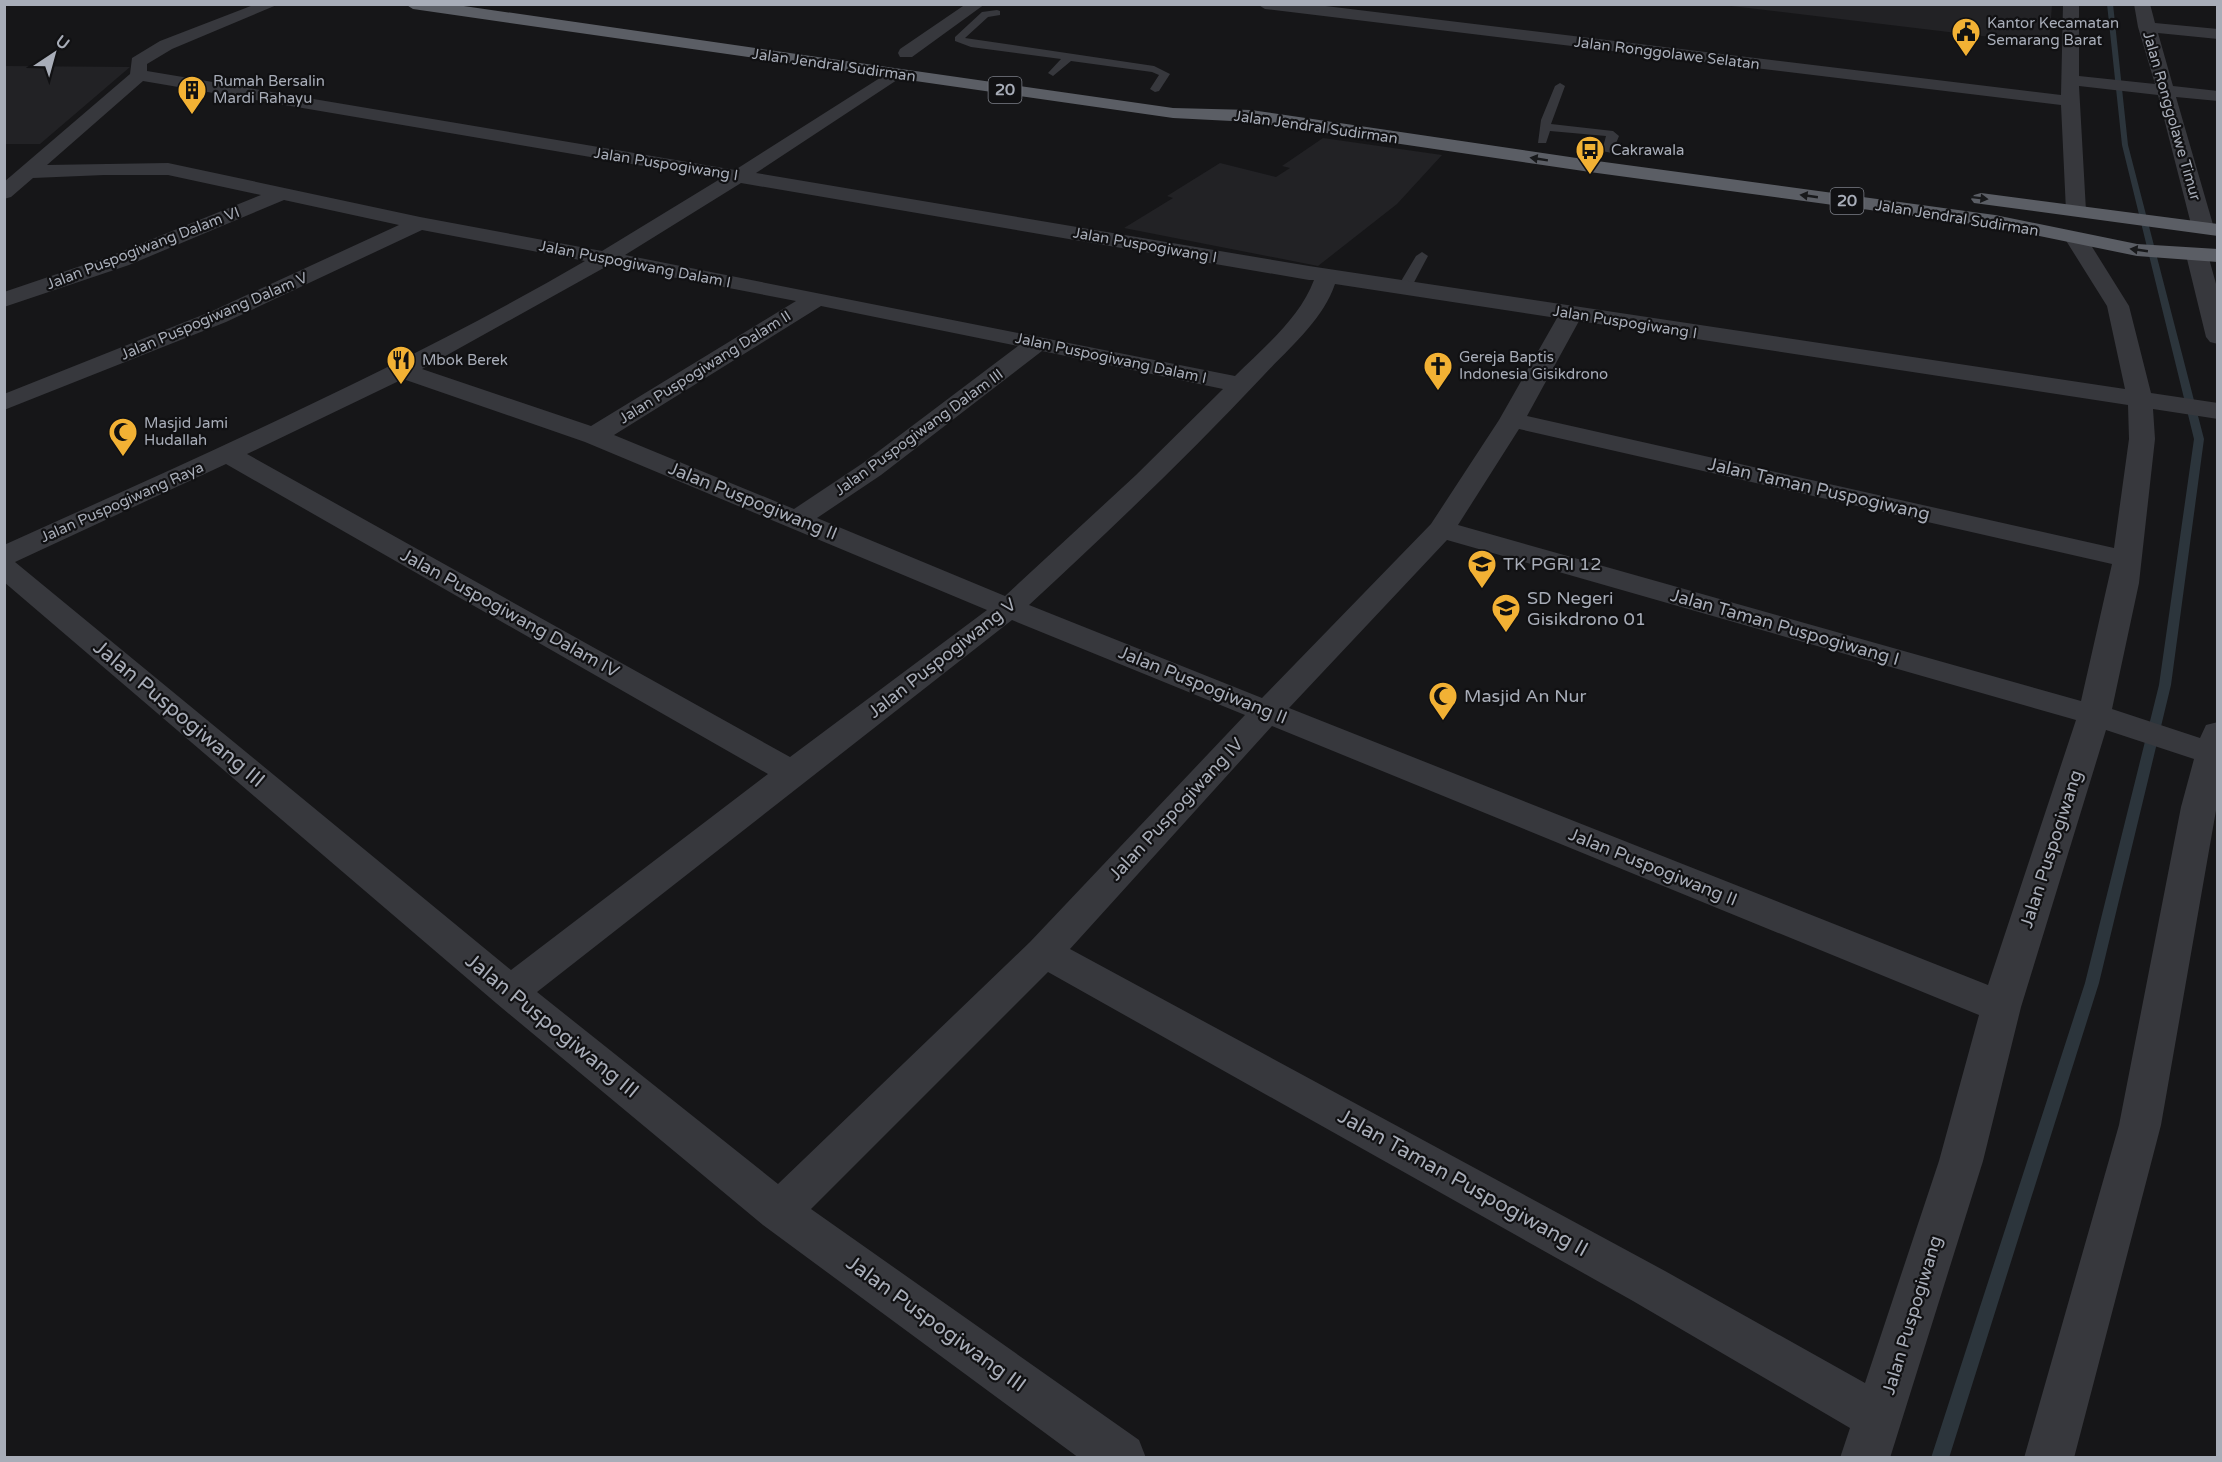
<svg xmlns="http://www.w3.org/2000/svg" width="2222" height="1462" font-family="'Varela Round',sans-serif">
<rect width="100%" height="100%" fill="#161618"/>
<path fill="#222225" d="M1723 5H2052L2049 44Z
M5 66 130 67 40 144H5Z
M1323 138 1442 155 1397 204 1318 266 1124 228 1173 198 1167 196 1220 163 1276 177 1290 168 1282 166Z"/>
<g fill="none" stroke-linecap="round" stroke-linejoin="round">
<path fill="#2c353c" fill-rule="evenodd" d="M2107 4H2113L2128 145 2204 439 2171 685 2099 983 1949 1458H1931L2085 983 2159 685 2194 439 2122 145Z"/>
<path fill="#37383d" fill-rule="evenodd" d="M997 10 1000 11V15L988 17 965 38 1154 66 1170 74 1159 91 1155 92 1150 89 1159 75 1152 72 1071 61 1053 76 1048 73 1061 59 971 47 955 41V37L982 12Z
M1560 83 1565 86 1551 124 1613 131 1619 136 1612 153 1602 151 1606 136 1550 131 1546 143H1538L1541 120 1555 86Z
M1422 252 1428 256 1411 288 1404 292 1399 291 1397 288 1416 256Z"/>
<path fill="#37383d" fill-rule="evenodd" d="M256 4H279L172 49 147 64V71L735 170 894 69 903 74 900 78 756 173 1309 266 2125 389 2107 306 2065 239 2068 234H2084L2129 306 2151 393 2218 403V419L2153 409 2155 439 2139 583 2112 709 2200 738 2206 725 2218 722V799L2161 1125 2074 1458H2024L2119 1125 2181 807 2194 759 2106 730 2021 1007 1983 1161 1890 1458H1840L1850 1428 1633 1301 1048 972 811 1209 1139 1440 1146 1458H1079L763 1225 496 1003 4 582V545C201 456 399 369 585 261L422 230 226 322 4 410V394L210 312 399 225 284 200 129 265 4 307V292L113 255 261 195 168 175H104L33 178 11 197 4 199V182L130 74 132 58 160 41ZM143 81 720 179 602 251 420 217 168 163 47 165ZM741 183 1309 280H1314C1300 318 1263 348 1235 376L625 255ZM609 265 796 301 591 426 422 369ZM1335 284 1557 318 1499 420 1431 524 1262 698 1029 605C1109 531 1188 456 1263 376 1289 348 1323 320 1335 284ZM821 306 1018 346 863 463 794 509 614 435ZM1579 321 2128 405 2129 439 2114 548 1527 416ZM1042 351 1223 389 1136 475 1005 596 817 518 881 475ZM403 379 585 442 987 610 790 757 247 454ZM1519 429 2112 564 2081 701 1458 525ZM226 464 768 774 511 970 15 562ZM1447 540 2076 720 1988 985 1289 708ZM1012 620 1245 715 1030 942 778 1184 537 992ZM1272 726 1979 1015 1939 1161 1865 1383 1665 1271 1070 949Z
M966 4H985L912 57H900L898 53 900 49Z
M1257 4H1309L2061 95 2063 4H2079V76L2155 84 2138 27 2134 4H2150L2155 23 2218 29V39L2158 33 2173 86 2218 91V101L2176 97 2214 228 2210 232H2196L2192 228 2158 95 2079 86 2086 211 2083 215H2069L2066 211 2061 105 1265 9Z
M2197 248 2205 250 2208 255 2218 291V344L2210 342 2206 337 2186 255 2189 250Z"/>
<path fill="#5b5e65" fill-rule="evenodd" d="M405 4H450L1173 108 1251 110 1597 161 1995 215 2137 244 2218 249V262L2137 256 1995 227 1597 173 1251 122 1173 118 413 9Z
M1981 193 2218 224V236L1974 203 1971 199 1974 195Z"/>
</g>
<defs><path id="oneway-solid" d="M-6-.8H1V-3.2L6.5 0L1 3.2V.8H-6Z" transform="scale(1.5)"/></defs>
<g fill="#18191b">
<use href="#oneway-solid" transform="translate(1539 159) rotate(-171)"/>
<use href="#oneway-solid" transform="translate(1809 196) rotate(-172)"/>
<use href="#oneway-solid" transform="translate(1979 198) rotate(7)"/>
<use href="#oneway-solid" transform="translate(2139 250) rotate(-172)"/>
</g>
<defs>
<g id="civic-pin" transform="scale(1.5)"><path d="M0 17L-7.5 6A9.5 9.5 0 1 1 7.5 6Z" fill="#f2b134" stroke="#111113"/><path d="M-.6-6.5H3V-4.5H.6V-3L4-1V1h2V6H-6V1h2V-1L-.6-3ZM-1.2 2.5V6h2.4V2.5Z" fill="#111"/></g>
<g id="building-pin" transform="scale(1.5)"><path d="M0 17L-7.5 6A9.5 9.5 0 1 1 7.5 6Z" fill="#f2b134" stroke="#111113"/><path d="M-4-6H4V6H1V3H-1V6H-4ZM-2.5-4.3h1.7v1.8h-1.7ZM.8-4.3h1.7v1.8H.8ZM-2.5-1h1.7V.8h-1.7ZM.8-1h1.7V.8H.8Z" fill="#111"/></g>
<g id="bus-pin" transform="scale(1.5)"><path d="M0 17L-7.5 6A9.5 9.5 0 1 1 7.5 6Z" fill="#f2b134" stroke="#111113"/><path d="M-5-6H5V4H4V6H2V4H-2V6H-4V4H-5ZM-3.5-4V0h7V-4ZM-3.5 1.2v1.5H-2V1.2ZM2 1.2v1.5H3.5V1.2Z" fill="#111"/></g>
<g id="restaurant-pin" transform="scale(1.5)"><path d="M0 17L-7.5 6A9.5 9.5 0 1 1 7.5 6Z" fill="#f2b134" stroke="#111113"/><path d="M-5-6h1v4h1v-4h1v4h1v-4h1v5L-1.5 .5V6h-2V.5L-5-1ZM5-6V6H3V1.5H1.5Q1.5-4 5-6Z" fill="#111"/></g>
<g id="church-pin" transform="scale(1.5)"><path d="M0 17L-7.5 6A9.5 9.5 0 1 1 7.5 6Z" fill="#f2b134" stroke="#111113"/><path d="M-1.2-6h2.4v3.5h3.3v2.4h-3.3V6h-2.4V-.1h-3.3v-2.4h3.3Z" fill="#111"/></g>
<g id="mosque-pin" transform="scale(1.5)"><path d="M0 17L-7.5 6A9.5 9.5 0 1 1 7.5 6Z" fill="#f2b134" stroke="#111113"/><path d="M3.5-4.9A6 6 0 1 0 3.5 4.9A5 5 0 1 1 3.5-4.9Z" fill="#111"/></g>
<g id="school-pin" transform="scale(1.5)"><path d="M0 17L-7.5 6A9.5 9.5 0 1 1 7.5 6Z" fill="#f2b134" stroke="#111113"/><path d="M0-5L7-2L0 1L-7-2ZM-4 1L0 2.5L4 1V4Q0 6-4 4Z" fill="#111"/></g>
</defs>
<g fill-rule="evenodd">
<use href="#civic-pin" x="1966" y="32"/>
<use href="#building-pin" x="192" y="90"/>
<use href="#bus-pin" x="1590" y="150"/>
<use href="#restaurant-pin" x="401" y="360"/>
<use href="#church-pin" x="1438" y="366"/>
<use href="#mosque-pin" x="123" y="432"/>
<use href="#school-pin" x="1482" y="564"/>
<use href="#school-pin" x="1506" y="608"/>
<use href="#mosque-pin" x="1443" y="696"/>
</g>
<g text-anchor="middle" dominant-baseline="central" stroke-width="4.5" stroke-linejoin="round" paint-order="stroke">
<g font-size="15" fill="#a8adb8" stroke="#111113" text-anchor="start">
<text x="1987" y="23">Kantor Kecamatan<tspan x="1987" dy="17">Semarang Barat</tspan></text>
<text x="213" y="81">Rumah Bersalin<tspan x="213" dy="17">Mardi Rahayu</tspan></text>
<text x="1611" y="150">Cakrawala</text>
<text x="1459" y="357">Gereja Baptis<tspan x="1459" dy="17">Indonesia Gisikdrono</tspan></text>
<text x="422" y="360">Mbok Berek</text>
<text x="144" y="423">Masjid Jami<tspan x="144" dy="17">Hudallah</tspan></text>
</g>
<g font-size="15" fill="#a8adb8" stroke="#111113">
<text transform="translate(1667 53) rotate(7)">Jalan Ronggolawe Selatan</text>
<text transform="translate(834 65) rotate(8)">Jalan Jendral Sudirman</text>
<text transform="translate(2172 116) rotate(74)">Jalan Ronggolawe Timur</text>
<text transform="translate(1316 127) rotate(8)">Jalan Jendral Sudirman</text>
<text transform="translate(666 164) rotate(9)">Jalan Puspogiwang I</text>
<text transform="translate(1957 218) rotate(9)">Jalan Jendral Sudirman</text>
<text transform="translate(1145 245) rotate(10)">Jalan Puspogiwang I</text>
<text transform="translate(143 248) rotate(-21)">Jalan Puspogiwang Dalam VI</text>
<text transform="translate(635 264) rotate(11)">Jalan Puspogiwang Dalam I</text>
<text transform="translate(214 316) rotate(-23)">Jalan Puspogiwang Dalam V</text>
<text transform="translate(1625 322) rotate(9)">Jalan Puspogiwang I</text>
<text transform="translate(1111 358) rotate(12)">Jalan Puspogiwang Dalam I</text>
<text transform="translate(705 367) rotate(-32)">Jalan Puspogiwang Dalam II</text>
<text transform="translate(919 432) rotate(-36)">Jalan Puspogiwang Dalam III</text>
<text transform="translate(122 502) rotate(-24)">Jalan Puspogiwang Raya</text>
</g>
<g fill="#111113" stroke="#7b7e86" stroke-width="1.5">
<rect x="988.5" y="77" width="33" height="26" rx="4.5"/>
<rect x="1830.5" y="188" width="33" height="26" rx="4.5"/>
</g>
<g font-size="16" font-weight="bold" fill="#a8adb8">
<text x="1005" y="90">20</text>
<text x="1847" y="201">20</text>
</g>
<g font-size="18" fill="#a8adb8" stroke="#111113">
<text transform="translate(1819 489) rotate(13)">Jalan Taman Puspogiwang</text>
<text transform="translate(753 501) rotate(22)">Jalan Puspogiwang II</text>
<text transform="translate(510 613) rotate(29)">Jalan Puspogiwang Dalam IV</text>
<text transform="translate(1785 627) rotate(16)">Jalan Taman Puspogiwang I</text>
<text transform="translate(942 658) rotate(-38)">Jalan Puspogiwang V</text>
<text transform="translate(1203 685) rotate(22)">Jalan Puspogiwang II</text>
<text transform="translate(1176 809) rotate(-47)">Jalan Puspogiwang IV</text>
<text transform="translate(2051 849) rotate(-72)">Jalan Puspogiwang</text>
<text transform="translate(1653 867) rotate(22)">Jalan Puspogiwang II</text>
<text transform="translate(1912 1315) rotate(-73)">Jalan Puspogiwang</text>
</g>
<g font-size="18" fill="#a8adb8" stroke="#111113" text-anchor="start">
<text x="1503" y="564">TK PGRI 12</text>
<text x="1527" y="598">SD Negeri<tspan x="1527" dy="21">Gisikdrono 01</tspan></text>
<text x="1464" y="696">Masjid An Nur</text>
</g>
<g font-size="21" fill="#a8adb8" stroke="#111113">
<text transform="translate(179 714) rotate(40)">Jalan Puspogiwang III</text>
<text transform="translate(552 1026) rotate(39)">Jalan Puspogiwang III</text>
<text transform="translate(1463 1183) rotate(29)">Jalan Taman Puspogiwang II</text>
<text transform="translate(936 1324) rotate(36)">Jalan Puspogiwang III</text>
</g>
</g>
<rect width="2222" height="1462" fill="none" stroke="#a8adb8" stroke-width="12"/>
<g transform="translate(54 54) rotate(36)" stroke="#111113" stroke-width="4.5" paint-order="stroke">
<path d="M0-4.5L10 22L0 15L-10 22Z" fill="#a8adb8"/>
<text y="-9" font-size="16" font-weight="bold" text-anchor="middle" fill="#a8adb8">U</text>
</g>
</svg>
